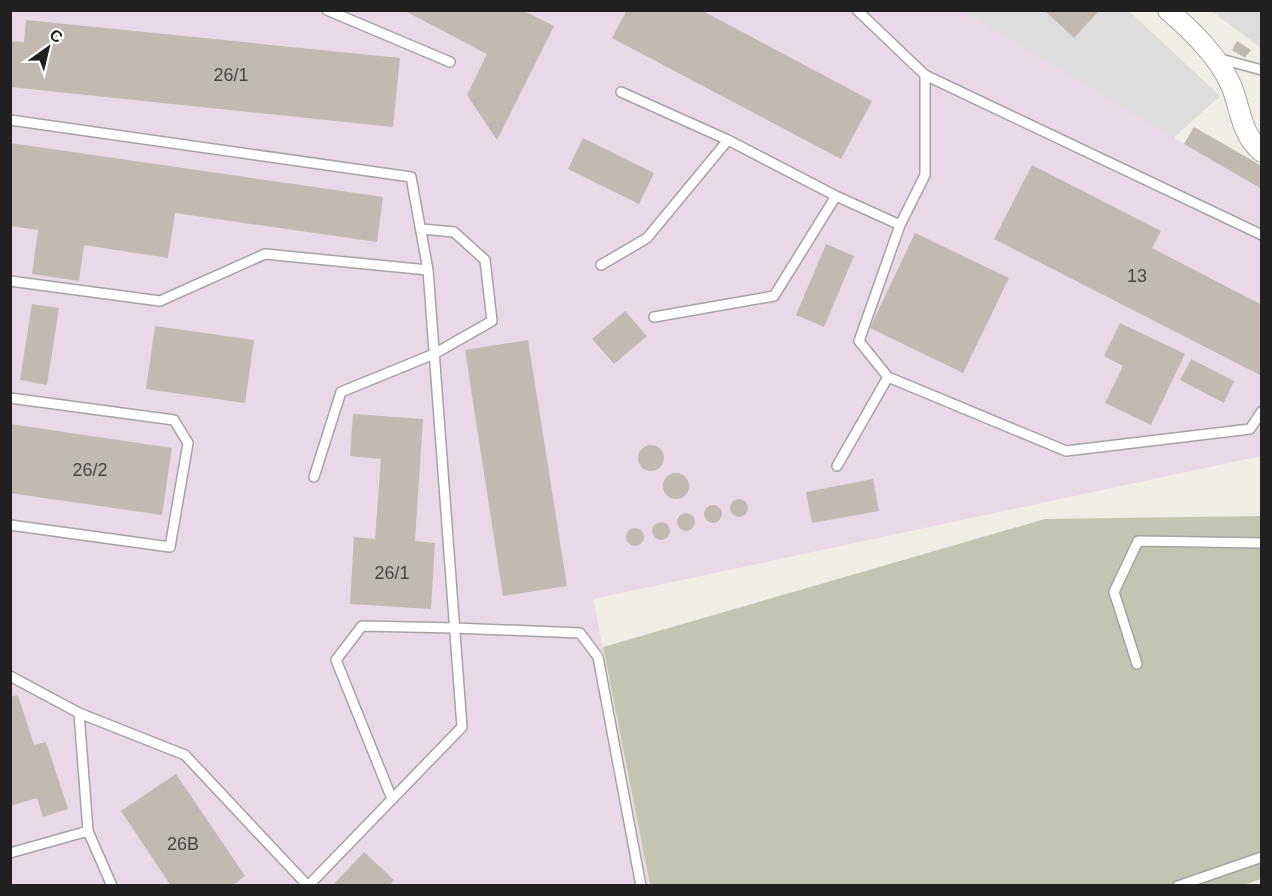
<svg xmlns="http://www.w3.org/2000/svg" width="1272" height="896" font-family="Arial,sans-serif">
<rect width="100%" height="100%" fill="#f0ede6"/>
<path fill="#dedddd" d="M962 11H1129L1220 96 1169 142Z
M1211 11H1261V48Z"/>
<path fill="#e9d8e5" d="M10 11H962L1184 144 1261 166V456L593 599 650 885H11Z"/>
<path fill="#c3c4b2" d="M1261 516V879L1240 886 650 885 603 647 1045 519Z"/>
<path fill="#c1bab3" d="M403 10H522L554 26 497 140 467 95 487 54Z
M627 10H701L872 101 841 159 612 38Z
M1044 10H1100L1074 38Z
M26 20 400 58 393 127 10 87V41L24 42Z
M1237 41 1251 50 1245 58 1232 50Z
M1194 127 1262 166V189L1184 144Z
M583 138 654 173 639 204 568 169Z
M10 143 383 197 377 242 175 213 168 258 84 245 79 281 32 274 38 230 10 226Z
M1032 165 1161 231 1152 248 1262 305V376L994 239Z
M915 233 1009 278 963 373 870 328Z
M826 244 854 256 824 327 796 315Z
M32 304 59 308 47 385 20 380Z
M625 311 647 336 614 364 592 339Z
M1120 323 1185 354 1151 425 1105 403 1123 366 1104 356Z
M155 326 254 340 245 403 146 389Z
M528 340 567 586 503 596 465 350Z
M1191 359 1234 381 1224 403 1180 380Z
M353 414 423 419 415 541 435 543 431 609 350 604 354 537 375 539 381 459 350 456Z
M10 424 172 448 162 515 10 493Z
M638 458a13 13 0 1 1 26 0a13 13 0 1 1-26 0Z
M663 486a13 13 0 1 1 26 0a13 13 0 1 1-26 0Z
M873 479 879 511 812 523 806 492Z
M730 508a9 9 0 1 1 18 0a9 9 0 1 1-18 0Z
M704 514a9 9 0 1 1 18 0a9 9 0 1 1-18 0Z
M677 522a9 9 0 1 1 18 0a9 9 0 1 1-18 0Z
M652 531a9 9 0 1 1 18 0a9 9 0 1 1-18 0Z
M626 537a9 9 0 1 1 18 0a9 9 0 1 1-18 0Z
M18 695 34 745 46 742 68 809 43 817 37 798 10 806V697Z
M176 774 245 876 232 886H171L121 811Z
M364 852 394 880 389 886H332Z"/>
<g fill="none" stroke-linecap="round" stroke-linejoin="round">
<g stroke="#a4a4a4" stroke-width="12">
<path id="lane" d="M327 10 450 62
M857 10 925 75 1262 235
M1217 58 1262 70
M925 75V175L900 225 859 341 888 377 1066 451 1250 429 1262 411
M621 92 728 140 836 196 900 225
M10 120 411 177 428 270
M601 265 647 238 728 140
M10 281 160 301 265 254 428 270 462 727 308 886 185 755 79 713
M654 317 774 296 836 196
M10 398 174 420 188 443 170 547 10 525
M837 466 888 377
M314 477 341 392 434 354 492 321 485 260 454 232 421 229
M1137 664 1114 592 1138 541 1262 543
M10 676 79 713 88 831 112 886
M392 799 336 660 362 626 455 628 580 633 598 657 641 886
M10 853 88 831
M1178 886 1262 857"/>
</g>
<g stroke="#a4a4a4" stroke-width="22">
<path id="street" d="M1168 10C1192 31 1218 56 1231 85 1241 109 1240 133 1262 152"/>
</g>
<use href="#lane" stroke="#fff" stroke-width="9"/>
<use href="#street" stroke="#fff" stroke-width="20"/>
</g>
<g text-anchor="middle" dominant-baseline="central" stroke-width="4.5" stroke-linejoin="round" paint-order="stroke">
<g font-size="18" fill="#484645">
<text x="231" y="75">26/1</text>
<text x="1137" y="276">13</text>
<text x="90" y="470">26/2</text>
<text x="392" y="573">26/1</text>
<text x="183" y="844">26В</text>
</g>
</g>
<rect width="1272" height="896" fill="none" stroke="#202020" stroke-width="24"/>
<g transform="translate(48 48) rotate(34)" stroke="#ffffff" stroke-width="4.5" paint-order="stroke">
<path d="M0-4.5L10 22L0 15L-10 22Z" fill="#202020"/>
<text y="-9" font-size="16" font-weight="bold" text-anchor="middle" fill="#202020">С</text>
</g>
</svg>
